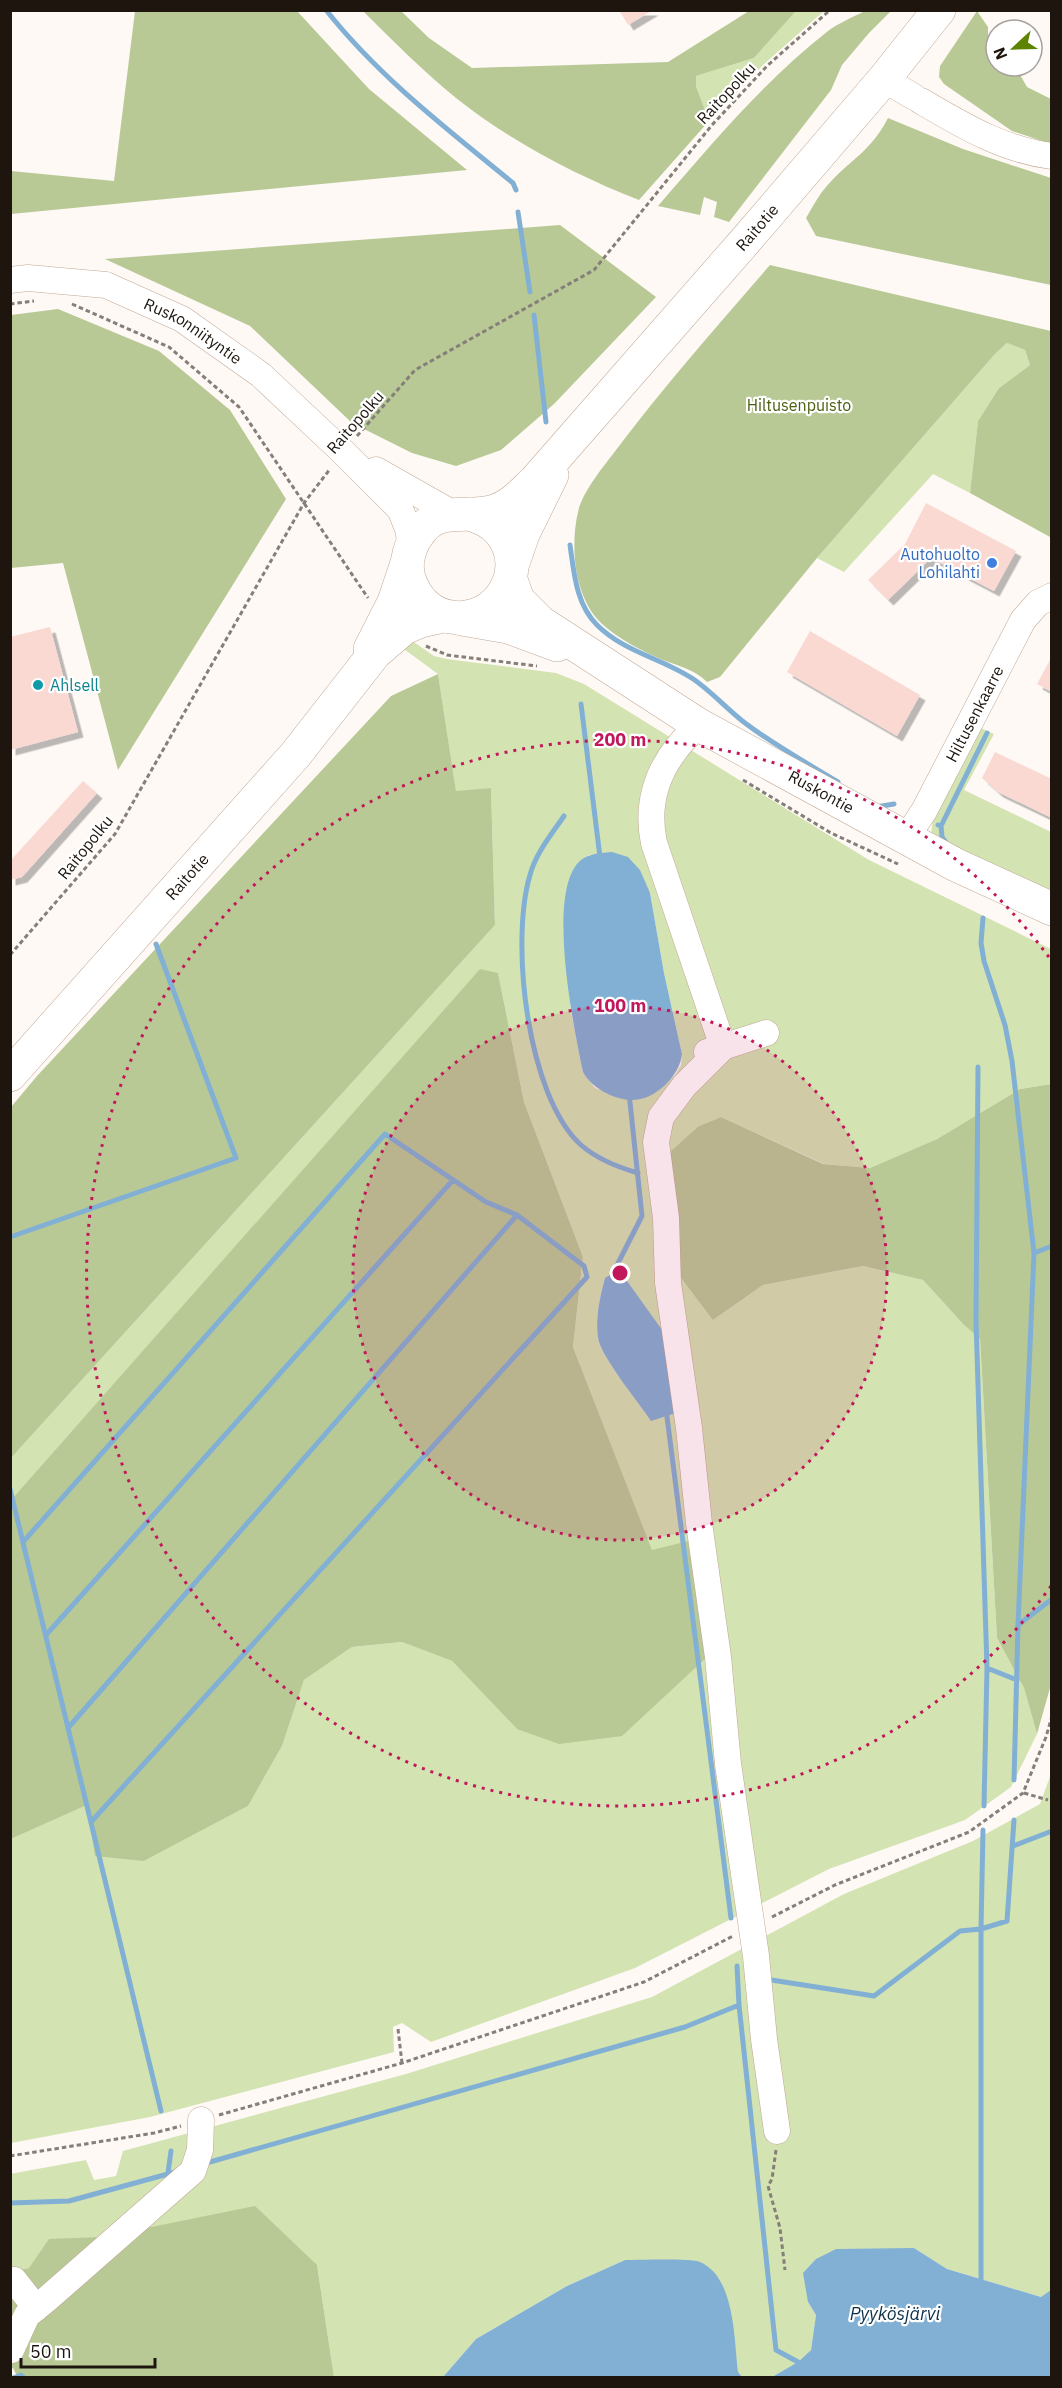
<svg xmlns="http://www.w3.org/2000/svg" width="1062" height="2388" font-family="'IBM Plex Sans',sans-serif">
<defs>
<filter id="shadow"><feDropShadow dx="5.5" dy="5.5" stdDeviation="0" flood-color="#0004"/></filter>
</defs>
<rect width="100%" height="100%" fill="#fef9f5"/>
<path fill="#d3e3b2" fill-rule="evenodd" d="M796 11H824L764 64 709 121 696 86V76L754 58Z
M1007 343 1025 350 1030 365 999 388 978 421 970 493 933 474 844 572 817 558 995 354Z
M405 636 434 656 447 659 556 673 584 684 869 860 1051 949V1084L1020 1089 937 1139 870 1168 824 1164 721 1117 699 1126 713 1320 763 1285 863 1266 923 1280 963 1324 980 1339 997 1638 1024 1688 1037 1734 1011 1787 965 1820 829 1869 635 1968 431 2042 402 2023 393 2027 394 2052 150 2117 11 2143V1839L87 1805 144 1861 248 1806 282 1746 304 1680 352 1647 402 1642 452 1661 517 1729 695 1539 652 1551 573 1347 583 1257 524 1102 498 973 480 970 11 1500V1458L495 925 491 788 456 792 438 674 397 644ZM612 852 650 893 664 973 682 1054 681 1065 675 1075 660 1089 645 1097 630 1100 595 1088 583 1072 571 1012 566 953 575 867 589 855ZM605 1278 682 1411 651 1420C639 1403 601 1357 598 1338 595 1319 600 1296 605 1278Z
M981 728 994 734 964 790 1051 832V899L931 834 933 817Z
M1051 1774 1052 2290 1041 2297 947 2269 914 2248 808 2302 816 2315 811 2350 798 2362 772 2377H742L625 2260 567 2286 476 2339 443 2377H334L317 2265 29 2268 11 2272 10 2174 86 2160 94 2180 116 2176 123 2151 406 2074 652 1997 844 1894 973 1841 1040 1804Z"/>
<path fill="#b8c996" d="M135 11H297L369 89 467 170 11 214V171L114 181Z
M363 11H401L429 38 472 68 668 62 749 11H796L754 58 696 76V86L709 121 639 200C575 175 510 141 456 98 423 71 393 41 363 11Z
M865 11H891L869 33 842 65 831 90 729 222 714 217 717 202 704 197 700 215 658 206C711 145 764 81 828 31 839 23 853 17 865 11Z
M977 11 988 27V50L996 57V66H1015L1027 87 1051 99V144L1012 131 944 84 939 77 940 66Z
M888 118 963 149 1051 178V285L816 236 806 218C812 208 818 196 826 187 849 160 870 153 888 118Z
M560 225 656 297 554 404 501 450 456 466 412 453 352 423 250 326 105 259Z
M770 265 1051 331V542L1050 537 970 493 978 421 999 388 1030 365 1025 350 1007 343 995 354 817 558 720 677 707 682C695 670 679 666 663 660 642 651 618 639 601 623 574 597 570 546 578 512 582 492 604 466 616 450 664 386 717 326 770 265Z
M58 309 159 351 230 410 286 499 118 770 63 563 11 568V315Z
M438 674 456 791 491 788 495 925 11 1458V1107L37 1076 391 696Z
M480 969 498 973 524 1102 583 1257 573 1347 652 1550 696 1539 707 1657 622 1736 559 1744 517 1729 452 1661 402 1642 352 1647 304 1680 282 1746 248 1806 144 1861 95 1856 87 1805 11 1839V1500Z
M1051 1084 1052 1681 1037 1734 1024 1688 997 1638 980 1339 963 1324 923 1280 863 1266 763 1285 713 1320 663 1254 670 1152 699 1126 721 1117 823 1164 870 1168 937 1139 1020 1089Z
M255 2206 317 2265 334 2377 18 2378 13 2368 11 2369V2272L29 2268 49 2239 102 2237Z"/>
<path fill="#82b0d4" d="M612 852 628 857 640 870 650 893 664 973 682 1054C680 1076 654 1102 629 1100 611 1098 591 1087 583 1072 574 1030 545 889 581 860 590 853 601 853 612 852Z
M613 1273 627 1281 670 1341 682 1411 651 1421C639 1403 601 1357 598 1338 595 1319 600 1296 605 1278Z
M914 2248 947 2269 1041 2297 1051 2290V2377H772L798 2362 811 2350 816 2315 808 2302 803 2273 816 2259 836 2249Z
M625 2260C637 2260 692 2258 700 2262 735 2277 734 2339 738 2372L742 2377H443L476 2339 567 2286Z"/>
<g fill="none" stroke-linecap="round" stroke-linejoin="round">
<path stroke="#82b0d4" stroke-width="5" d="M326 10C379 77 447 129 513 183L516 190
M518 212 530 292
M534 315 546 422
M570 545C574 573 576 604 597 625 625 653 665 659 696 681 714 694 728 710 745 723 774 745 807 763 838 782
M581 704 600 857
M876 807 894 804
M564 816C551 835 536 853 530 875 510 942 527 1096 581 1145 597 1159 617 1167 638 1173
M938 825 941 826 942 837 947 844
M941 826 987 733
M983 918 981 943 984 961 1005 1025 1012 1061 1034 1253 1018 1625 1014 1780
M978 1067 976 1321 987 1668 984 1806
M10 1237 236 1158 156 944
M1034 1253 1052 1246
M612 1280 613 1273 642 1216 629 1093
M666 1409 731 1918
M10 1489 161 2111
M23 1542 385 1134 486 1202 517 1215 584 1266 587 1277 91 1822
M1018 1625 1052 1599
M46 1635 453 1180
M987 1668 1017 1680
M68 1728 517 1215
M1013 1846 1052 1831
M737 1966 739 2005 776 2350 798 2362
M765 1979 874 1996 960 1931 981 1929 1007 1921 1014 1820
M203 2164 685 2027 739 2005
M168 2173 171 2151
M10 2203 69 2201 179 2171
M981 2279V1929L983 1830
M13 2378 21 2375 24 2378"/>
</g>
<path fill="#fbd9d3" filter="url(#shadow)" d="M619 10H653L628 25Z
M926 503 1016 551 994 591 931 558 888 600 868 580 905 544Z
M50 627 78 732 10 750V637Z
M810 631 920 695 897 736 787 672Z
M1052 656V692L1037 684Z
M995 752 1052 779V818L998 792 982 778Z
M83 781 97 793 22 877 10 880V861Z"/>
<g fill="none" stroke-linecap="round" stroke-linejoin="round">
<g stroke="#c1a895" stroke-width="27">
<g id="minor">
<path d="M884 79 914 97"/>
<path d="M921 101C962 125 1003 150 1052 156"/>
<path id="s1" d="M10 280 28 278 106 285 182 319 261 375 343 452 400 509 408 529 411 545"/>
<path d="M376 470 452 513"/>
<path d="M699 725C663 756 644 796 654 843L723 1047 684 1086 661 1117 656 1142 666 1218 668 1283 689 1428 699 1523 718 1657 728 1764 756 1956 764 2039 777 2131"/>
<path id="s2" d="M906 838 924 811 1023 620 1038 603 1052 596"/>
<path d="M707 1052 766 1033"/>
<path d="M14 2280 36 2308 47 2299 193 2171 200 2150 201 2120"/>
<path d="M11 2350 27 2315 36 2308"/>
</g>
</g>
<g stroke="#c1a895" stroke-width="34">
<g id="major">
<path id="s3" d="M470 514C481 518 492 522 500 532 531 570 497 624 451 617 434 615 420 603 413 588 403 570 407 549 419 533 439 504 468 520 495 511 511 506 522 493 534 482L746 240 884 79 939 10"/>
<path d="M513 563 523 534 552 475"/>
<path id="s4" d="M511 580 518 600 540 622 699 725 956 865 1052 909"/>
<path d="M462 619 508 627 557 645"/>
<path d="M370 649 394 602 407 563"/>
<path id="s5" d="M10 1075 296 754 375 653 404 628 421 621 444 616"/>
</g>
</g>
<path stroke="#857e79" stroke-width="3" stroke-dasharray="4.5 3" stroke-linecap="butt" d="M10 304 34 301
M72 304 169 347 239 407 368 598
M357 436 415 370 594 270 712 125 767 66 830 10
M426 646 447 655 537 666
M743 780 831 833 898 864
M10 955 115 834 304 503 330 469
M1024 1793 1048 1800
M772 1917 835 1885 969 1832 1023 1793 1046 1737 1052 1716
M398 2029 402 2063
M219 2115 402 2063 644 1982 733 1936
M776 2150 772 2179 768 2186 780 2228 785 2270
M10 2156 154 2133 181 2126"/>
<use href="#minor" stroke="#fff" stroke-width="26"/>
<use href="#major" stroke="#fff" stroke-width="33"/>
</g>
<circle cx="620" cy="1273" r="267" fill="#c2185b" fill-opacity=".12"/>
<g fill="none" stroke="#c2185b" stroke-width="3" stroke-dasharray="3 6">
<circle cx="620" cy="1273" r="267"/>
<path d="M1051 1586A533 533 0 1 1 1051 960"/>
</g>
<circle fill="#3f7fe0" stroke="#fff" stroke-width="2" cx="992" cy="563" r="6"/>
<circle fill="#0f9aa8" stroke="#fff" stroke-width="2" cx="38" cy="685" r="6"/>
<g text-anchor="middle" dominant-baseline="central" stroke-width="4.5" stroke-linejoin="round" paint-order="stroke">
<g font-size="16" fill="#1d150e" stroke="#fff">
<text transform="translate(726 93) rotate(-47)">Raitopolku</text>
<text stroke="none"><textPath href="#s3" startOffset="740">Raitotie</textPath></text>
<text stroke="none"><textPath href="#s1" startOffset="195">Ruskonniityntie</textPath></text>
<text transform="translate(355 422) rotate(-49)">Raitopolku</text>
<text stroke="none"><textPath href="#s2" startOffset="142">Hiltusenkaarre</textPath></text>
<text stroke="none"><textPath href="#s4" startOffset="381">Ruskontie</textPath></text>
<text transform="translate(85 847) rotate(-51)">Raitopolku</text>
<text stroke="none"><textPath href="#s5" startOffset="266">Raitotie</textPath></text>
</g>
<g font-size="16" fill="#4c5f11" stroke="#fff">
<text x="799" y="405">Hiltusenpuisto</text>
</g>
<g font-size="16" fill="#366cbe" stroke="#fff" text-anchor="end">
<text x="980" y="554">Autohuolto<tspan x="980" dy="18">Lohilahti</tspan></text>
</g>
<g font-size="16" fill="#0d838f" stroke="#fff" text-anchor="start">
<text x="50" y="685">Ahlsell</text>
</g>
<g font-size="18" font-style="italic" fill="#0b3049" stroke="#fff">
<text x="895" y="2313">Pyykösjärvi</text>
</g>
</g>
<circle cx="620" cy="1273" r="9" fill="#c2185b" stroke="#fff" stroke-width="3"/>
<g font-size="18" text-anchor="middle" font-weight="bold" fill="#c2185b" stroke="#fff" stroke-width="4.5" stroke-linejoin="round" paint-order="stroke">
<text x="620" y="746">200 m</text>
<text x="620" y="1012">100 m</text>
</g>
<rect width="1062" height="2388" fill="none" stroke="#1d150e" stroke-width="24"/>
<g transform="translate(1014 48) rotate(248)"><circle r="28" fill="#ffffff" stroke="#a5a19f" stroke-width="1.5"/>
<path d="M0-4.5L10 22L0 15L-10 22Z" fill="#5d8302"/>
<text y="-9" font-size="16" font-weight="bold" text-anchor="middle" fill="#1d150e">N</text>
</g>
<path d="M21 2358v9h134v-9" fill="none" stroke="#1d150e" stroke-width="3"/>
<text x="30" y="2358" font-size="18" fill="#1d150e" stroke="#ffffff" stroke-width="4.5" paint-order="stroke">50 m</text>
</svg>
